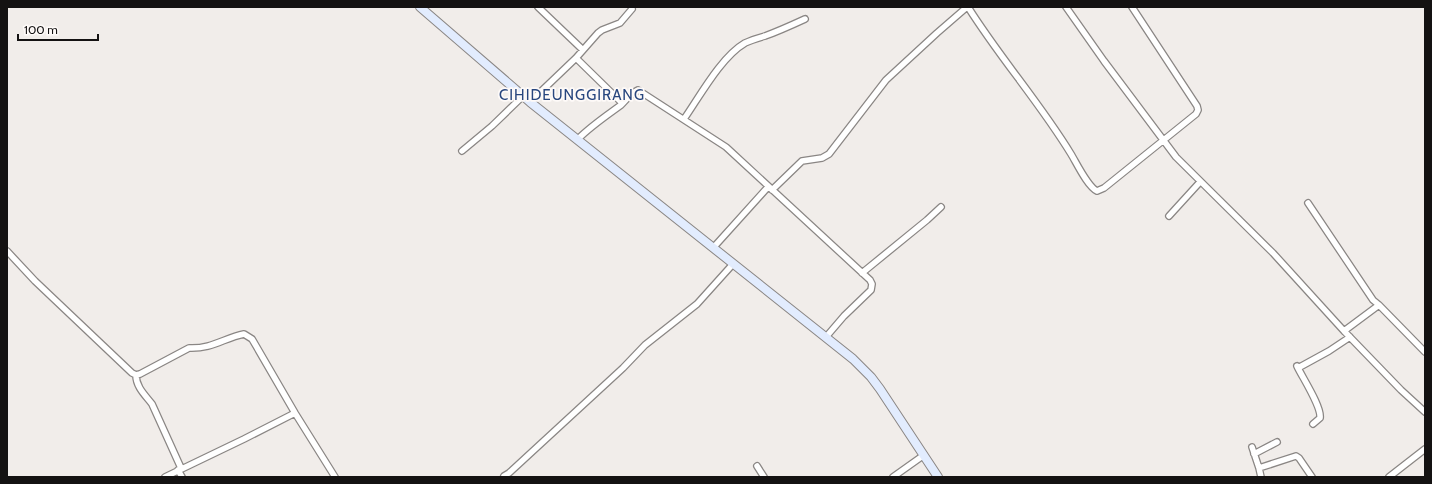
<svg xmlns="http://www.w3.org/2000/svg" width="1432" height="484" font-family="Cabin,sans-serif">
<rect width="100%" height="100%" fill="#f1edea"/>
<g fill="none" stroke-linecap="round" stroke-linejoin="round">
<g stroke="#8a8684" stroke-width="8">
<path id="minor" d="M538 7 583 50
M968 7C1000 58 1040 103 1071 154 1077 164 1088 187 1097 191L1104 188 1196 114 1198 110 1197 106 1132 7
M1066 7 1104 61 1176 157 1273 253 1344 331 1401 390 1425 412
M576 58 622 103
M530 102 576 58 598 33 602 30 620 23 632 9
M684 119C700 96 721 57 745 43 751 40 758 38 765 36 779 31 792 25 805 19
M578 139C591 126 606 116 621 105 626 100 631 93 638 90L726 147 870 280 872 284 871 290 844 316 826 337
M462 151 492 126 523 96
M772 190 802 161 822 158 829 154 886 80 937 33 967 7
M1308 203 1373 300 1379 305 1344 331
M1169 216 1200 182
M713 248 768 187
M7 251 35 281 132 373 136 375 140 374 189 348C212 349 224 338 244 334L252 339 295 413 335 477
M862 273 927 220 941 207
M1379 305 1425 352
M1297 366C1302 377 1322 407 1320 418L1313 424
M1298 368 1329 351 1350 337
M136 375C136 387 145 395 152 404L181 468
M1252 447 1259 468 1296 456 1299 458 1312 477
M1254 454 1277 442
M757 466 764 477
M1259 468 1261 477
M178 470 182 477
M165 477 244 439 295 413
M505 477 504 476 509 473 623 368 645 345 697 304 733 264
M893 477 924 455
M1389 477 1425 449"/>
</g>
<g stroke="#8a8684" stroke-width="10">
<path id="secondary" d="M420 7 530 102 853 359 871 377 880 389 938 477"/>
</g>
<use href="#minor" stroke="#fff" stroke-width="5.5"/>
<use href="#secondary" stroke="#e2ecfe" stroke-width="8"/>
</g>
<g text-anchor="middle" dominant-baseline="central" stroke-width="3.5" stroke-linejoin="round" paint-order="stroke">
<g font-size="15" letter-spacing="1" fill="#28467e" stroke="#fefaf8">
<text x="572" y="95">CIHIDEUNGGIRANG</text>
</g>
</g>
<rect width="1432" height="484" fill="none" stroke="#141212" stroke-width="16"/>
<path d="M18 34v6h80v-6" fill="none" stroke="#141212" stroke-width="2"/>
<text x="24" y="34" font-size="12" fill="#141212" stroke="#fefaf8" stroke-width="3" paint-order="stroke">100 m</text>
</svg>
